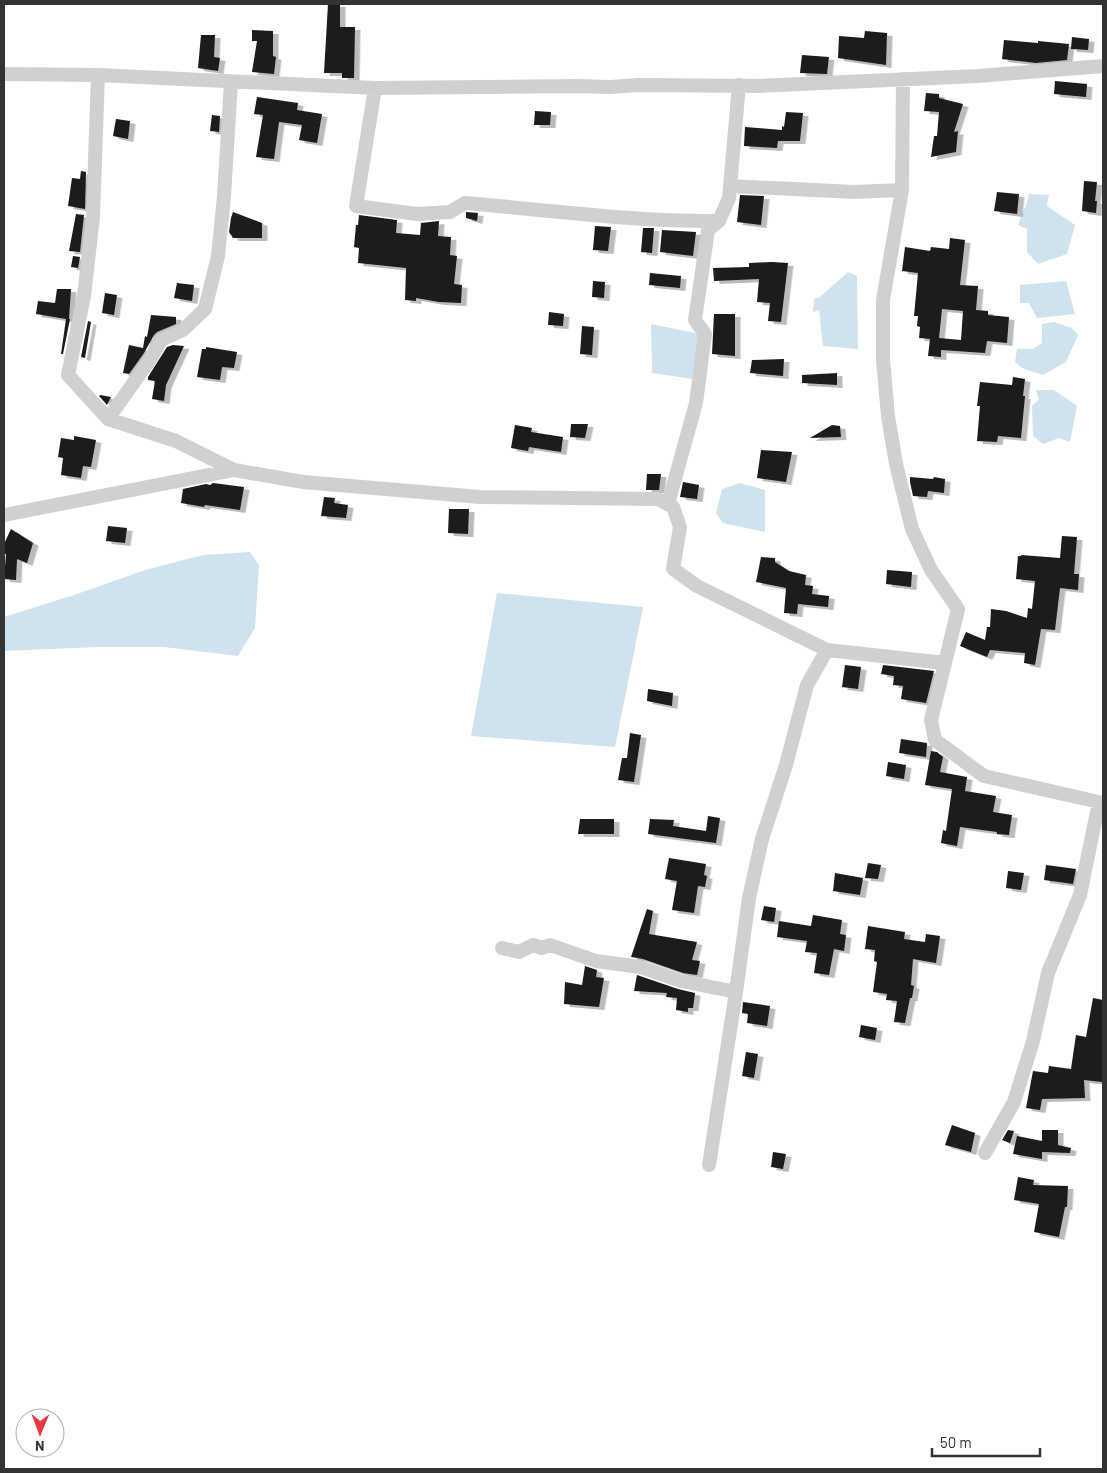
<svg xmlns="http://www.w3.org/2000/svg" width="1107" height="1473" font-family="Barlow,sans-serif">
<defs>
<filter id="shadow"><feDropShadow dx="5.5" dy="3" stdDeviation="0" flood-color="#0004"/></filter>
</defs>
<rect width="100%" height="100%" fill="#fff"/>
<path fill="#cfe2ee" d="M1029 194 1049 195 1047 206 1075 225 1067 254 1038 264 1027 252V229L1018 225 1026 205Z
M848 272 857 276 858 349 823 346 819 310 813 312 814 299 820 297Z
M1066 281 1075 314 1037 318 1029 303H1020V285Z
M1054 322 1072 328 1078 335 1066 362 1043 375 1022 368 1015 362 1017 349H1033L1042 343V324Z
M651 324 700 334 693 379 652 373Z
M1036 390H1054L1077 406 1070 442 1059 438 1043 444 1033 436 1032 406 1039 399Z
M740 483 765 490V532L723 523 716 513 722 489Z
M250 552 259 565 255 628 238 656 164 647H97L4 651V617L74 595 145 570 203 555Z
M497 593 643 607 615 747 471 736Z"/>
<path fill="#1a1a1a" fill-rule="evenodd" filter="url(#shadow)" d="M328 4H340V27H355L354 78H342V73H324Z
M252 30 273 31V56L276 57 274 74 252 72 257 41H252Z
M865 31 887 33 886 65 838 58 839 36 864 38Z
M201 35H215L214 57 220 58 218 71 198 68Z
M1072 37 1089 39 1088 50 1071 49Z
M1004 40 1038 43V41L1069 44 1067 60 1036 63 1002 59Z
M802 55 829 57 827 74 800 73Z
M1055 81 1087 84 1086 97 1054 94Z
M926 93 939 94V98L963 104 954 132 958 131 956 152 931 157 934 136H937L939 112 924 111Z
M257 97 298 103 297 110 322 114 317 143 299 140 302 125 279 122 274 159 256 157 263 115 254 114Z
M535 111 551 112 550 125H534Z
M786 112 803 113 800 141H778L777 148 744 146 745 127 782 130V126L784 127Z
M212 115 220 116 219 132 210 131Z
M116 119 130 121 128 139 113 136Z
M81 171 86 172 85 209 68 206 72 178 80 179Z
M1084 181 1097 182 1095 201H1097L1096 213 1082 211Z
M997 192 1019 194 1017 214 994 211Z
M740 195 764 196 761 225 737 222Z
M233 212 262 223V238H233L229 232 231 218Z
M466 212 478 213 477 221 466 218Z
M76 214 84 215 80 252 69 251Z
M359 215 397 220 396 233 420 235 421 223 439 221 438 236 451 237 450 255 457 256 454 284 462 285 461 303 439 302 416 298V301L405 300 406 268 358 263 359 248 354 247 356 225H358Z
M595 226 611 227 608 251 593 250Z
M643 228H654L652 253 641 252Z
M662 230 696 232 693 256 660 252Z
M950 238 965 240 960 285 978 286 976 310 988 311V315L1009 317 1007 343 987 341 985 353 941 350V357L928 356 930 339 919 338 920 327 917 326 918 316H914L918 273 902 271 905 247 930 251 931 247 949 249ZM942 309 963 311 961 340 939 338Z
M73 256 80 257 78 268 71 267Z
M772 262 788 263 781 322 768 321 770 303 757 302 759 279 714 281 713 268 749 267V263Z
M650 273 681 276 680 288 649 285Z
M593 281 605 282 604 298 592 297Z
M177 283 194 285 192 301 174 298Z
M57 289H71L69 319H70L63 354H61L66 319 36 314 38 301 55 303Z
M105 293 117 295 114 315 102 313Z
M549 312 564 314 563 326 548 325Z
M714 314H735V356L712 354Z
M151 315 176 317V324L157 332 154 335 144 353 129 374 123 373 129 345 143 348 145 336 147 337Z
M88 321 91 322 85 358 81 357Z
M582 326 594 327 592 355 580 354Z
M173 345 184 346 166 385 164 401 152 399 155 381 148 380V377L167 347Z
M206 347 237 352 234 368 222 367 220 380 197 377 202 349H206Z
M784 359 783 376 750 373 752 360Z
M837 373V385L802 383V375Z
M1013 377 1025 379 1023 396H1025L1021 438 998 436 997 442 977 441 980 406H977L980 382 1012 385Z
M100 395 111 397 107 405 99 396Z
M571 424H588L585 438 570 437Z
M515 425 532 428 531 432 563 437 561 452 529 447 528 451 511 448Z
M832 425 840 426 841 437 810 438Z
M74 436 96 440 91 467 83 466 81 478 61 475 63 458 58 457 61 438 74 440Z
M761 450 792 452 786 482 757 478Z
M647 474H661L659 490H646Z
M910 477 933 479 934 477 945 479 944 493 928 491 927 497 913 496 910 482Z
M683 482 699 485 697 499 680 497Z
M213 483 244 487 240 510 205 505 204 507 181 503 183 489 206 484 210 485Z
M324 497 335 498 334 503 348 505 346 518 321 516Z
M449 509H469L468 534 448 533Z
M108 526 127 528 125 543 106 541Z
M11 529 33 543 27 563 17 559 16 580 4 579 6 554H4V544Z
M1062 536 1077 537 1074 574H1079L1078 590 1060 588 1055 630 1041 629 1035 665 1024 663 1025 653 990 650 987 657 960 646 966 632 985 640 987 627H990L991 609 1006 611 1027 618 1028 608 1032 609 1035 581 1016 579 1018 556H1021V555L1060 558Z
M761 557 775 558V562L789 571 806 575 805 585 813 586 812 594 829 596 828 607 798 604 797 614 784 613 786 588 756 582Z
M887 570 912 572 911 587 886 584Z
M845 665 861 667 858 689 842 687Z
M883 665 934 671 926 703 901 699 903 686 893 685 894 676 881 674Z
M648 689 673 693 672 706 647 701Z
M630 733 641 735 634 782 618 780 622 758H627Z
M901 739 927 743 926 757 899 753Z
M931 751 937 752 943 757 940 772 967 777 965 791 996 796 993 812 1012 815 1009 835 997 834V832L960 827 957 846 941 843 943 830 946 831 952 789 925 785Z
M888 762 906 765 904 779 886 776Z
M708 816 720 818 716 843 648 834 650 819 674 820 673 826 706 831Z
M580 819H614V834H578Z
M669 858 706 864 704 875 707 876 705 887 698 886 694 913 672 910 677 881 665 879Z
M868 863 881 865 878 879 865 878Z
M1046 865 1076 869 1073 884 1044 880Z
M1008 871 1024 873 1021 890 1006 888Z
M835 873 863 878 860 895 833 891Z
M764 906 776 908 774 922 761 920Z
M647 909 653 911 649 934 697 942 692 960 700 961 697 975 683 973 643 959 631 957Z
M813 915 842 920 840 934 846 935 844 951 834 949 829 975 814 973 817 953 805 952 807 941 777 937 779 921 811 926Z
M868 926 905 932 904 939 925 942 926 934 940 936 936 963 913 959 911 985 914 986 912 998H910L905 1023 894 1022 897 1001 886 1000 887 994 873 992 877 962 874 961 875 950 865 949Z
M585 966 597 970 596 977 604 978 599 1007 564 1004 565 982 582 985Z
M637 975 678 989 695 993 693 1008H688V1012L676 1010 677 998 666 997 667 993 634 991Z
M1093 998 1103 1000V1071L1102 1082 1084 1080 1085 1098 1042 1099 1040 1110 1026 1108 1033 1071 1048 1073 1049 1066 1071 1069 1076 1035 1086 1037Z
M743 1002 770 1006 767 1026 747 1023 748 1014 742 1013Z
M861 1025 877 1028 875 1040 859 1037Z
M746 1052 758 1054 754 1078 742 1076Z
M952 1125 975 1133 971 1152 945 1145Z
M1008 1130 1014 1131 1010 1143 1002 1140Z
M1042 1130H1058V1145L1071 1148 1070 1153 1042 1152V1159L1013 1154 1017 1136 1042 1141Z
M773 1152 786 1154 783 1169 771 1167Z
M1018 1177 1034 1180 1033 1185 1068 1186 1067 1207H1065L1059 1237 1034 1232 1039 1204 1014 1200Z"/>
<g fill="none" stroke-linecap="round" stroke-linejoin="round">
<path stroke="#d0d0d0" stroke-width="14" d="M4 74 98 75 375 88 576 86 610 87 639 85 759 86 978 76 1103 66
M98 75 93 217 84 296 68 375 108 419
M231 82 224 196 218 256 205 309 183 330 161 340 151 358 108 419 176 441 234 470 303 482 480 497 658 499 673 507 680 527 673 569 697 586 827 650 945 663 931 720 935 740 984 776 1099 802
M375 88 356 206 417 214 450 212 465 203C549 210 634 222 719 221L729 198 739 85
M730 186 854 192 902 190 903 79
M902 190 883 300V360L888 416 896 464 912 529 931 570 958 609 945 663
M668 504 696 403 705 334 695 320 708 230 719 221
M4 515 234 470
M502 948 519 952 533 945 542 948 550 945 596 961 640 967 681 981 736 992 709 1165
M736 992 749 898 762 839 786 765 807 685 827 650
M985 1153 1014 1102 1033 1041 1048 973 1080 895 1099 802 1103 803"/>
</g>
<rect width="1107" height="1473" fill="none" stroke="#333333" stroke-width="10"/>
<g transform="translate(40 1433) rotate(181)"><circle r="24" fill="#ffffff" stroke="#adadad"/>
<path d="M0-4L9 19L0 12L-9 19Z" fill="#e63946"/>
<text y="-8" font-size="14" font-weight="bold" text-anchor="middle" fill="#333333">N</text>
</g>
<path d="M932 1448v8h108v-8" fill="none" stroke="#333333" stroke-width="2.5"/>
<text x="940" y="1448" font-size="15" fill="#333333" stroke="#ffffff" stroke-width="4" paint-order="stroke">50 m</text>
</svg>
